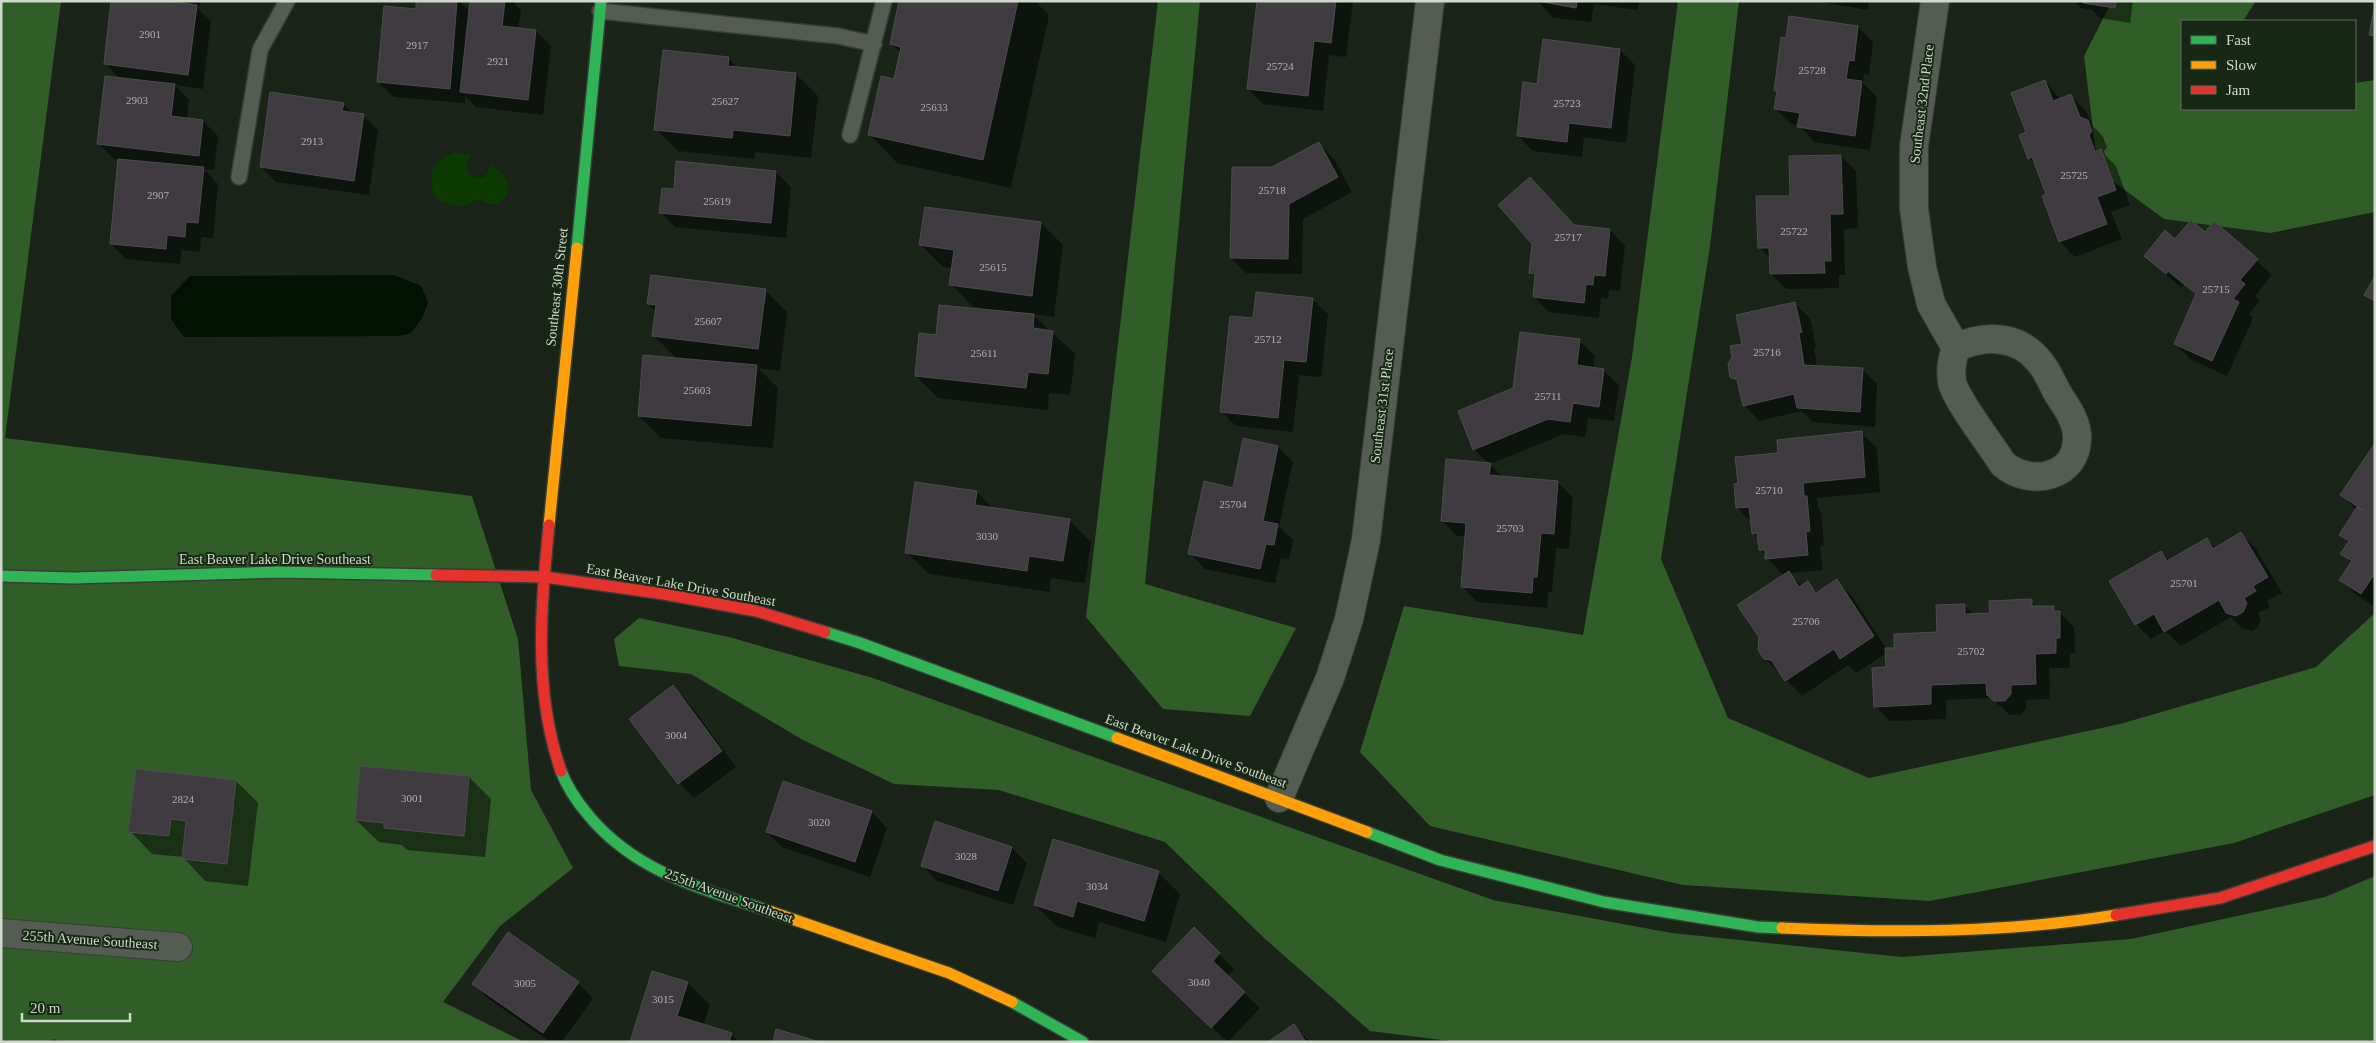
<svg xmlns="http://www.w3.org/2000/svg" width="2376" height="1043" font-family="Georgia,serif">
<rect width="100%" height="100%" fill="#1a2419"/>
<path fill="#0d3a03" d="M455 152 471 155 466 167 468 173 476 178H484L492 165C498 170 506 176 508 184 511 196 501 206 489 204 486 203 481 200 478 199 461 210 454 206 436 199 427 176 430 161 455 152Z"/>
<path fill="#315d28" d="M1 1H61L5 438 472 496 518 639 531 790 573 868 500 926 443 1002 524 1042H60L54 1039 49 1042H1Z
M1158 1H1200L1145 584 1296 628 1250 716 1163 709 1086 617Z
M1678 1H1739L1710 246 1661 559 1728 718 1869 778 2120 724 2316 667 2375 613V795L2234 843 1930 901 1683 885 1430 826 1360 752 1404 606 1583 635 1632 357Z
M2112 1H2256L2243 21H2182V109H2355V83L2375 80V212L2270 233 2164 219 2098 170 2084 56Z
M639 618 729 637 873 678 1493 900 1672 933 1902 957 2131 939 2325 897 2375 876V1042H1458L1370 1031 1264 938 1165 842 999 790 894 784 803 740 691 674 619 666 614 639Z"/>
<path fill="#021202" d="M394 275 421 286 428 302 422 318 411 333 398 336 184 337 171 319V296L190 276Z"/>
<path fill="#0007" d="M113 1H201L200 7H196L211 21 203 89 175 85 189 100 187 119 203 121 218 136 214 170 204 169 218 184 213 238 201 237 200 252 182 250 180 264 126 259 111 244 119 159H114L98 143 120 79 105 63Z
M418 1H459L470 12 472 1H512L521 10 518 29 536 31 551 46 543 115 476 107 465 96V103L394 97 378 82 417 10Z
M900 1H1035L1049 15 1011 188 897 163 869 134 895 80 901 53 891 43Z
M1258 1 1353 2 1346 57 1329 55 1323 111 1263 104 1248 89Z
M1538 1H1639L1638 10 1594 4 1591 22 1553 18Z
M1813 1H1869L1868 10Z
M2074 1H2133L2130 23 2100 18 2092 10 2081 8Z
M1858 27 1873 43 1869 75 1864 74 1863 83 1877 97 1870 150 1814 142 1799 125 1791 124 1776 109 1778 93 1775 91 1787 40Z
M1620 50 1635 65 1626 143 1584 137 1582 157 1533 151 1518 136 1538 85Z
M728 58 738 68 796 74 818 96 811 158 755 152 754 159 678 151 656 129Z
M2045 81 2061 100 2071 96 2086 111 2092 125 2103 137 2107 147 2104 151 2105 155 2116 166 2130 205 2111 212 2122 239 2075 257 2060 242 2043 197 2048 195 2036 165 2029 158 2028 133Z
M343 104 352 113 363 115 378 130 369 195 276 182 261 167Z
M1319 144 1334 159 1352 192 1303 219 1302 274 1246 273 1231 258 1272 169Z
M1841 156 1856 171 1858 228 1844 229 1845 275H1839V288L1787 289 1771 274V259L1759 247 1791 197Z
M776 172 791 187 786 238 675 227 660 212Z
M1041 223 1063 245 1054 317 1032 314 1075 354 1070 395 1049 393 1048 410 938 398 916 376 937 336 981 310 982 308 973 307 951 284 953 268 943 267 921 245Z
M2214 223 2272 275 2255 296 2260 300 2249 314 2253 318 2227 376 2190 359 2175 344 2197 296 2184 285 2181 288 2145 256 2175 241 2205 234Z
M1575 227 1610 230 1625 246 1620 291 1609 290 1608 299 1601 298 1599 318 1549 312 1534 297 1536 278 1530 272Z
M765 290 787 312 780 371 758 368 778 388 773 448 661 438 639 416 677 359 654 336 657 312 648 304Z
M1312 299 1328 314 1321 377 1299 375 1293 432 1236 426 1221 411 1254 320Z
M1794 303 1810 318 1816 347H1814L1817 367 1862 369 1877 384 1875 427 1813 422 1802 411 1759 421 1744 405 1740 385 1731 376 1744 345Z
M1580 341 1595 356 1593 369 1603 370 1619 385 1614 421 1588 418 1585 437 1564 434 1490 464 1504 478 1558 482 1573 498 1569 549 1556 548 1552 592 1548 591 1547 608 1477 602 1462 586 1466 536H1457L1442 520 1489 464 1474 449 1459 411 1515 389Z
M1861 433 1877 448 1880 492 1817 498 1818 509 1821 512 1824 546H1820L1823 570 1789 573 1802 586 1808 582 1818 593 1837 581 1852 596 1887 650 1895 649 1938 634 1964 605 1974 615 1991 614 2031 600 2038 607H2053L2074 627 2075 653H2070V668H2049L2050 699 2026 700V709L2020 715H2010L1991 698 1946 700V719L1890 721 1875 706 1887 668V653L1856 673 1848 665 1802 696 1765 658 1788 573 1782 574 1767 558 1760 549 1759 540 1753 533 1752 522 1737 508 1739 484 1780 454Z
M2375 445V607L2356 595 2341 579 2352 564 2342 554 2349 543 2340 534 2356 510 2342 495Z
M1278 447 1293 462 1279 527 1293 540 1289 560 1281 558 1275 583 1205 569 1190 553 1233 489Z
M977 492 993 509 1069 520 1091 542 1085 583 1051 578 1049 592 929 574 906 552Z
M2241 534 2256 549 2282 593 2267 601 2270 607 2258 613 2261 619 2258 627 2252 631 2242 628 2231 617 2181 646 2165 631 2151 639 2136 624 2161 552 2170 561 2207 540 2216 549Z
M673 687 688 702 736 767 694 798 679 783Z
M469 777 491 799 485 857 407 850 402 845 379 842 356 820Z
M236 781 258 803 248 886 205 881 183 857 152 854 130 831Z
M784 782 872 812 887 828 870 877 782 847 767 832Z
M1012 848 1027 863 1013 905 937 881 922 865Z
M1158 872 1180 894 1166 942 1099 922 1095 938 1057 927 1035 905Z
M1194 929 1234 969 1227 977 1260 1008 1228 1042 1169 986Z
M578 983 593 998 562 1042H550L489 999 474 984Z
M688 983 710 1005 703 1026 731 1034 739 1042H631Z
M1294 1026 1310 1042H1270Z"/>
<path fill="#3f3b40" stroke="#4c4d4e" d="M111 1H168L197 5 188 75 104 64Z
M416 1H457L450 89 377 82 384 6 416 9Z
M470 1H505L502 26 536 30 528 100 460 92Z
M899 1H1018L983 160 868 135 881 76 894 79 901 47 890 44Z
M1257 1H1336L1331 43 1314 41 1308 96 1247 89Z
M1537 1H1577L1576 8Z
M2084 1H2116L2115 8 2083 3Z
M2375 5V36L2369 35Z
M1789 16 1858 26 1854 61 1849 60 1846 79 1862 81 1855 136 1797 127 1800 113 1774 109 1777 91H1774L1781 37 1786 38Z
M1543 39 1620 49 1611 128 1569 123 1567 142 1517 136 1523 82 1537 84Z
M663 50 729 57 728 66 796 73 790 136 733 130 732 138 654 130Z
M105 76 175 84 171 116 203 120 199 156 97 144Z
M2045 80 2053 101 2071 94 2080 117 2088 120 2092 131 2089 135 2095 152 2101 149 2116 190 2097 197 2107 224 2059 242 2042 196 2046 194 2032 157 2028 159 2019 135 2026 132 2011 93Z
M270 92 344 103 342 111 364 114 354 181 260 167Z
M1319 142 1338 177 1289 204 1288 259 1230 258 1232 167H1272Z
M1841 155 1843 214H1830L1831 261H1824L1825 273 1770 274 1769 248H1758L1756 196H1790L1789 156Z
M118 159 204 167 198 223 186 222 185 237 167 235 166 249 110 244Z
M676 161 776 171 771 223 659 213 662 188 674 189Z
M1530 177 1574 225 1610 229 1605 276 1594 275 1593 285 1586 284 1584 303 1533 297 1535 274 1529 273 1532 244 1498 205Z
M925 207 1041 222 1032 296 949 285 954 250 919 245Z
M2191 220 2205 232 2214 221 2258 259 2240 280 2245 284 2233 299 2239 302 2212 361 2174 344 2196 294 2168 271 2166 274 2144 256 2165 230 2175 239Z
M651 275 766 289 758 349 652 336 656 305 647 304Z
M2375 276V301L2364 295Z
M1256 292 1313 298 1306 362 1284 360 1278 418 1220 412 1230 316 1253 318Z
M1795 302 1802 332 1799 333 1804 365 1863 368 1860 412 1797 408 1794 394 1743 406 1737 380 1730 377 1728 364 1732 357 1730 346 1742 344 1736 315Z
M939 305 1034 314 1033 328 1053 331 1048 374 1028 372 1026 388 915 376 919 333 936 335Z
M1520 332 1580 339 1577 365 1604 369 1599 407 1573 403 1570 422 1548 419 1473 450 1458 411 1513 388Z
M643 355 757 365 751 426 638 416Z
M1862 431 1865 477 1803 483 1804 496H1807L1810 531 1806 532 1808 555 1765 559V550H1759L1757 533 1752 534 1749 507 1736 508 1734 484 1738 483 1735 457 1778 453 1777 440Z
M1243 438 1278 446 1263 521 1278 524 1274 545 1266 544 1260 569 1188 554 1204 481 1233 488Z
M2375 443V573L2361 594 2339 580 2352 561 2340 554 2349 541 2339 535 2357 507 2364 511 2340 495Z
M1446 459 1491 463 1489 475 1558 481 1554 534 1541 533 1537 577H1533L1532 593 1461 587 1466 523 1441 521Z
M915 482 977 491 975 505 1070 519 1063 561 1029 556 1027 571 905 553Z
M2241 532 2268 577 2253 586 2256 591 2244 598 2247 603 2243 612 2236 616 2226 613 2219 600 2164 632 2154 614 2135 625 2109 581 2161 551 2167 561 2207 538 2213 549Z
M1789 571 1799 587 1808 581 1816 593 1837 579 1874 636 1840 659 1834 649 1785 681 1771 660 1764 659 1758 650 1759 637 1737 605Z
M2032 599V606H2054V611H2060V638H2056V653L2035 654 2036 684 2011 685V694L2005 701H1994L1987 695 1986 683 1931 685V704L1874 707 1872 668 1886 667 1885 648H1894V634L1937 632 1936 605 1965 604V614L1990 613 1989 601Z
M673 685 722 751 678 784 629 719Z
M360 766 469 776 464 836 384 828V823L355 820Z
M136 769 236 780 227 864 182 859 186 821 171 819 169 836 128 832Z
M783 781 872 811 855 862 766 832Z
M935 821 1012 847 998 891 921 866Z
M1053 839 1159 871 1144 921 1077 901 1073 917 1034 905Z
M1194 927 1220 953 1213 961 1245 992 1211 1028 1152 971Z
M508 932 579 982 543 1033 472 984Z
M652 971 688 982 677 1016 732 1033 729 1042H630Z
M1294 1024 1306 1042H1268Z
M776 1029 820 1042H773Z"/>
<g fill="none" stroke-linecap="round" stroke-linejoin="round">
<g stroke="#363e35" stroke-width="18">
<path id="lane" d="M600 11 838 36 874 44
M850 135 884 1
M239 177 260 50 287 1"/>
</g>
<g stroke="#363e35" stroke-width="30">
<path id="street" d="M1935 1 1914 146V209L1922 267 1931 304 1956 348C1952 359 1950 370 1952 382 1956 400 1992 446 2003 464 2031 488 2079 477 2077 435 2076 420 2066 406 2058 394 2052 383 2047 370 2039 361 2018 335 1984 334 1956 348
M1279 798 1330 678 1349 619 1366 540 1430 1
M1 933 178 947"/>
</g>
<g stroke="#363e35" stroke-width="14">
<path id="fast" d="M577 248 601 1
M1 576 73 578 278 572 436 575
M825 632 860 643 1117 738
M561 771C567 787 578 803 589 816 637 873 701 888 769 911
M1367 832 1440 860 1604 902 1758 927 1782 928
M1012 1002 1083 1042"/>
</g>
<g stroke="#363e35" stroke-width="14">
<path id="slow" d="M549 525 577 248
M1117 738 1367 832
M769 911 949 973 1012 1002
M1782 928C1894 933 2006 933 2116 915"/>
</g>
<g stroke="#363e35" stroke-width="14">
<path id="jam" d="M549 525C541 607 533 691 561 771
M436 575 545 577 664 594 756 611 825 632
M2116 915 2220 898 2375 846"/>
</g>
<use href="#lane" stroke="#555c53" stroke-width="15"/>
<use href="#street" stroke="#555c53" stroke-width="28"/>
<use href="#fast" stroke="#30b455" stroke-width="11"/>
<use href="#slow" stroke="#ff9f0a" stroke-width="11"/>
<use href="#jam" stroke="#e5322d" stroke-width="11"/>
</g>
<g text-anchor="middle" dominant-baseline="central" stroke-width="4" stroke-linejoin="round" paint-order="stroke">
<g font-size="11" fill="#abb2aa">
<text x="150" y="34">2901</text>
<text x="417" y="45">2917</text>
<text x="498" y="61">2921</text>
<text x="1280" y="66">25724</text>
<text x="1812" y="70">25728</text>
<text x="137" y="100">2903</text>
<text x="725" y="101">25627</text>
<text x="1567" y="103">25723</text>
<text x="934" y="107">25633</text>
<text x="312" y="141">2913</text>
<text x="2074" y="175">25725</text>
<text x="1272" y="190">25718</text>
<text x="158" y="195">2907</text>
<text x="717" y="201">25619</text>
<text x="1794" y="231">25722</text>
<text x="1568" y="237">25717</text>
<text x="993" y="267">25615</text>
<text x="2216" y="289">25715</text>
<text x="708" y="321">25607</text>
<text x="1268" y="339">25712</text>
<text x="1767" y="352">25716</text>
<text x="984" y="353">25611</text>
<text x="697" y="390">25603</text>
<text x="1548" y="396">25711</text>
<text x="1769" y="490">25710</text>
<text x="1233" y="504">25704</text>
<text x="1510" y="528">25703</text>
<text x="987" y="536">3030</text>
<text x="2184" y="583">25701</text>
<text x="1806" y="621">25706</text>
<text x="1971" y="651">25702</text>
<text x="676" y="735">3004</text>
<text x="412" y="798">3001</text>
<text x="183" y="799">2824</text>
<text x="819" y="822">3020</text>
<text x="966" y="856">3028</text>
<text x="1097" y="886">3034</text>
<text x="1199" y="982">3040</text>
<text x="525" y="983">3005</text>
<text x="663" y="999">3015</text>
</g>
<g font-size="14" fill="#cfdacd" stroke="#172914">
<text transform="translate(1922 104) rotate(-83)">Southeast 32nd Place</text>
<text transform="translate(557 287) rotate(-84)">Southeast 30th Street</text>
<text transform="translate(1382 406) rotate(-83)">Southeast 31st Place</text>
<text x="275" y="559">East Beaver Lake Drive Southeast</text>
<text transform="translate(681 585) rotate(10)">East Beaver Lake Drive Southeast</text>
<text transform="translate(1196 751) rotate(20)">East Beaver Lake Drive Southeast</text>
<text transform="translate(729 896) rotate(20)">255th Avenue Southeast</text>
<text transform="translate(90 940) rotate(4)">255th Avenue Southeast</text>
</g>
</g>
<rect width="2376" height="1043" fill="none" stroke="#cfdacd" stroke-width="5"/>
<rect x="2181" y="20" width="175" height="90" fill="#172914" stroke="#61705e"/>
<rect x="2191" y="36" width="25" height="8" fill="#30b455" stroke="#61705e"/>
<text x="2226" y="45" font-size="15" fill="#cfdacd">Fast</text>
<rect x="2191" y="61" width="25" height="8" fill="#ff9f0a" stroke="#61705e"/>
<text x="2226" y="70" font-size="15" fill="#cfdacd">Slow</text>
<rect x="2191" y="86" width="25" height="8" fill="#e5322d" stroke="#61705e"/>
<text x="2226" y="95" font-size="15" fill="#cfdacd">Jam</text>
<path d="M22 1013v8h108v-8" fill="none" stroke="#cfdacd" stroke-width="2.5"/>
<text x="30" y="1013" font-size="15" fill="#cfdacd" stroke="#172914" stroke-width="4" paint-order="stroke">20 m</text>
</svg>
